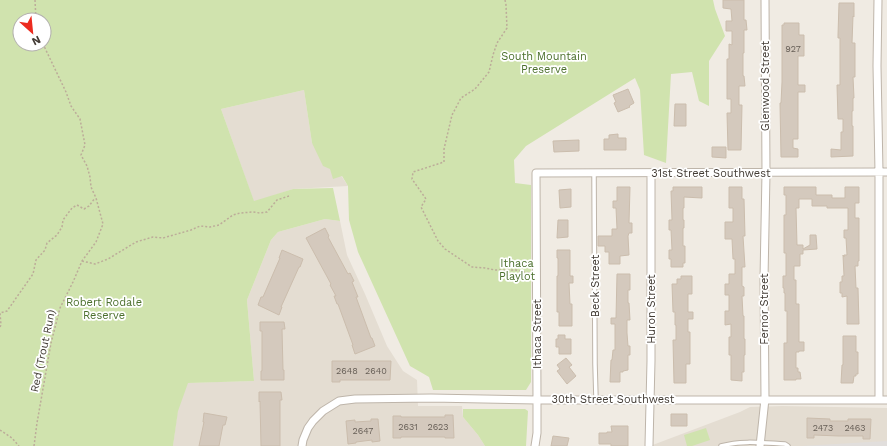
<svg xmlns="http://www.w3.org/2000/svg" width="887" height="446" font-family="'Work Sans',sans-serif">
<rect width="100%" height="100%" fill="#f0ebe3"/>
<path fill="#e4ddd2" d="M304 90 312 143 340 174 348 186 293 189 254 202 221 109Z
M325 219 340 221 347 255 365 294 387 346 403 371 417 380 418 406H462L463 417 478 435 485 446H173L181 383 254 381 247 300 271 240 278 232Z
M782 406 887 408V446H650L740 412 750 407Z"/>
<path fill="#d0e3ae" fill-rule="evenodd" d="M0 0H713L715 9 725 36 709 61V106L699 101 692 72 671 74 666 163 644 155 640 90 635 78 526 146 514 160 515 183 531 185V382L526 390H433L429 377 410 366 358 252 349 220 348 186 342 176 333 179 330 169 323 166 312 143 304 90 221 109 254 201 293 189 333 188 340 221 325 219 278 232 271 240 247 300 254 381 188 383 178 411 173 446H0ZM20 20H44V44H20Z
M463 409H525L528 411 526 446H485L478 435 463 417Z
M706 428 710 440 692 446H687L684 435Z"/>
<path fill="#e1dedc" d="M887 441V446H801Z"/>
<path fill="#d4c9bd" stroke="#cbbdad" d="M723 0H744V20H746L747 30H744V53H743V76H744L745 86H739V105H742L741 150H728L727 113H731V99H727V59H729V44L732 45V31H726V21H732L731 9 723 8Z
M839 3H854V17L853 16 852 43H855V77H853L854 98H853V111H852V126H853V156L831 157V149L841 150V132H843V119H838L837 85H840V38H838V35Z
M784 23H799V35H804V56H798V85H805V92H798V139H793V148L798 149V157H781L780 103H781L782 82V25H784Z
M628 89 634 103 629 106 630 107 618 112 614 103 616 102 613 95Z
M675 104H686V126H674Z
M618 134V138H626V150H604V139H609V135Z
M579 140V151L554 152 553 141Z
M712 147H726V158L712 157Z
M617 187H630L629 223H632V233H629L628 236 629 255 620 256V264H609V252H605V246H598V236H612V229H617L616 208H613V201H617Z
M673 187H702V198L684 197V208H683V220H684V228H683V246H685V263H683V267H671V259H669V250H672L671 230H669V220H672L671 191H673Z
M729 187H742V199H744L745 236H743L745 267H742V286L744 287V296H742L743 316H744V339H745V355H744V372H742V381L731 380V355H729V337H731V324L725 325V311H729V295H725V284H729V274H735V259H733L732 239H725V222H733V208H729Z
M784 187H816V195H832V198H845V187H859V203H855V218H859V261H858V266H855L856 288H858L859 324H847V296L842 297V293H840V282H842V276H844L843 255 844 257V255H847L846 238H844V230H848V208H827V206H812V199H799V208H796L797 245H803V249L810 245V235H816L817 249 803 250V254H800V266H794V280H796V304H799V342H804V351H799V352H796V368H798V372H800L801 379H796V380H784V343H787V311H785V293H784V288H783V276H786V253H784V215H786V195H784Z
M571 189V207L560 208 559 190Z
M558 220H568V237L557 238Z
M325 228 329 236 328 237 348 274 350 273 354 281 352 282 358 297H356L371 338H372L375 346 355 354 352 345H353L338 304H337L334 296H336L330 285 331 284 306 238Z
M282 250 303 259 300 267H299L281 307H282L279 315 258 305 261 297H263L280 258H279Z
M557 250H570V276H573V283H569L570 304H572V326H559V312H557V276H558V258H557Z
M617 274H630V290H628V303H629L630 320H627V333L628 346H630V355H628V370L623 371V372H620V382H610L611 360H612L613 350H615V324H611V318H616Z
M681 276H692V294H688V312H693V319H688V332H690V364H686V383H674L673 340H676V325H675V312H673L672 284H677V279H681Z
M260 322H284L285 329H282L283 370H284V380H261V371H262V331H260Z
M558 335H565V339H571V354H559V347H556V339H558Z
M843 336H856V352H858V374H856V376H854L853 383H841L842 365H843Z
M566 358 572 365 569 367 576 376 567 384 557 371 560 369 557 365Z
M332 361H391L390 380H340V382H332Z
M259 392H281L282 400H280V446H261L260 401 259 402Z
M204 413 227 417 225 425H223L219 446H199L204 422H203Z
M671 414H687V426H671Z
M445 415H453L454 438H445V437H401V438H393V416H401V417H445Z
M807 418 830 419V421H848V419H871L870 439H863V436H839L814 435V438H807Z
M371 419H378L380 441 372 442V440L356 442V443L348 444 346 421 355 420V422L371 421Z
M611 426H628V446H611V444H599V433H607V432H612Z
M553 436 569 438 567 446H551Z"/>
<g fill="none" stroke-linecap="round" stroke-linejoin="round">
<g stroke="#beb5aa" stroke-width="5.5">
<path id="service" d="M594 173 595 364 596 399
M721 446C742 440 764 443 785 444L788 446"/>
</g>
<g stroke="#beb5aa" stroke-width="9">
<path id="minor" d="M878 0 877 66 879 172V400
M649 445 651 361V173
M302 446 303 440 308 428 313 421 323 411 339 401 355 399 431 398 537 400H887
M535 446 537 433V400L536 173 887 172
M760 446 765 399 764 279 766 173 765 0"/>
</g>
<path stroke="#bcac99" stroke-width="1.5" stroke-dasharray="2 2" stroke-linecap="butt" d="M35 0 36 20
M505 0 506 5 507 28 497 43 493 55 489 72 475 89 461 98 452 115 444 149V162L413 172 412 179 426 199 421 207 438 241 445 249 472 267 485 268 495 270H516L529 273
M82 261 95 264 108 259 136 242 153 237 163 238 191 230 200 226 210 227 219 225 233 215 240 213 253 212 260 213 267 212 277 200 289 196
M0 327 1 325 0 313 7 311 33 274 36 260 45 250 47 243 57 235 62 227 63 220 72 208 77 205 84 209 89 206 95 198
M0 430 12 438 19 446
M34 446 37 423 51 343 60 308 73 282 82 261 96 242 103 224 96 198 91 187 90 177 87 166 81 155 85 145 80 119 71 106 66 92 43 44"/>
<use href="#service" stroke="#fff" stroke-width="3.5"/>
<use href="#minor" stroke="#fff" stroke-width="7"/>
</g>
<g text-anchor="middle" dominant-baseline="central" stroke-width="3.5" stroke-linejoin="round" paint-order="stroke">
<g font-size="9" fill="#665e56">
<text x="793" y="49">927</text>
<text x="347" y="371">2648</text>
<text x="376" y="371">2640</text>
<text x="408" y="427">2631</text>
<text x="438" y="427">2623</text>
<text x="823" y="428">2473</text>
<text x="855" y="428">2463</text>
<text x="363" y="431">2647</text>
</g>
<g font-size="11" fill="#4b6f2c" stroke="#fff">
<text x="544" y="56">South Mountain<tspan x="544" dy="13">Preserve</tspan></text>
<text x="517" y="263">Ithaca<tspan x="517" dy="13">Playlot</tspan></text>
<text x="104" y="302">Robert Rodale<tspan x="104" dy="13">Reserve</tspan></text>
</g>
<g font-size="11" fill="#423b34" stroke="#fff">
<text transform="translate(765 86) rotate(-90)">Glenwood Street</text>
<text x="711" y="173">31st Street Southwest</text>
<text transform="translate(595 286) rotate(-90)">Beck Street</text>
<text transform="translate(651 309) rotate(-90)">Huron Street</text>
<text transform="translate(764 309) rotate(-90)">Fernor Street</text>
<text transform="translate(537 334) rotate(-90)">Ithaca Street</text>
<text transform="translate(43 351) rotate(-78)">Red (Trout Run)</text>
<text x="613" y="399">30th Street Southwest</text>
</g>
</g>
<g transform="translate(32 32) rotate(153)"><circle r="19" fill="#ffffff" stroke="#b3b1ae"/>
<path d="M0-3L7 15L0 10L-7 15Z" fill="#ec2b1f"/>
<text y="-6" font-size="11" font-weight="bold" text-anchor="middle" fill="#423b34">N</text>
</g>
</svg>
